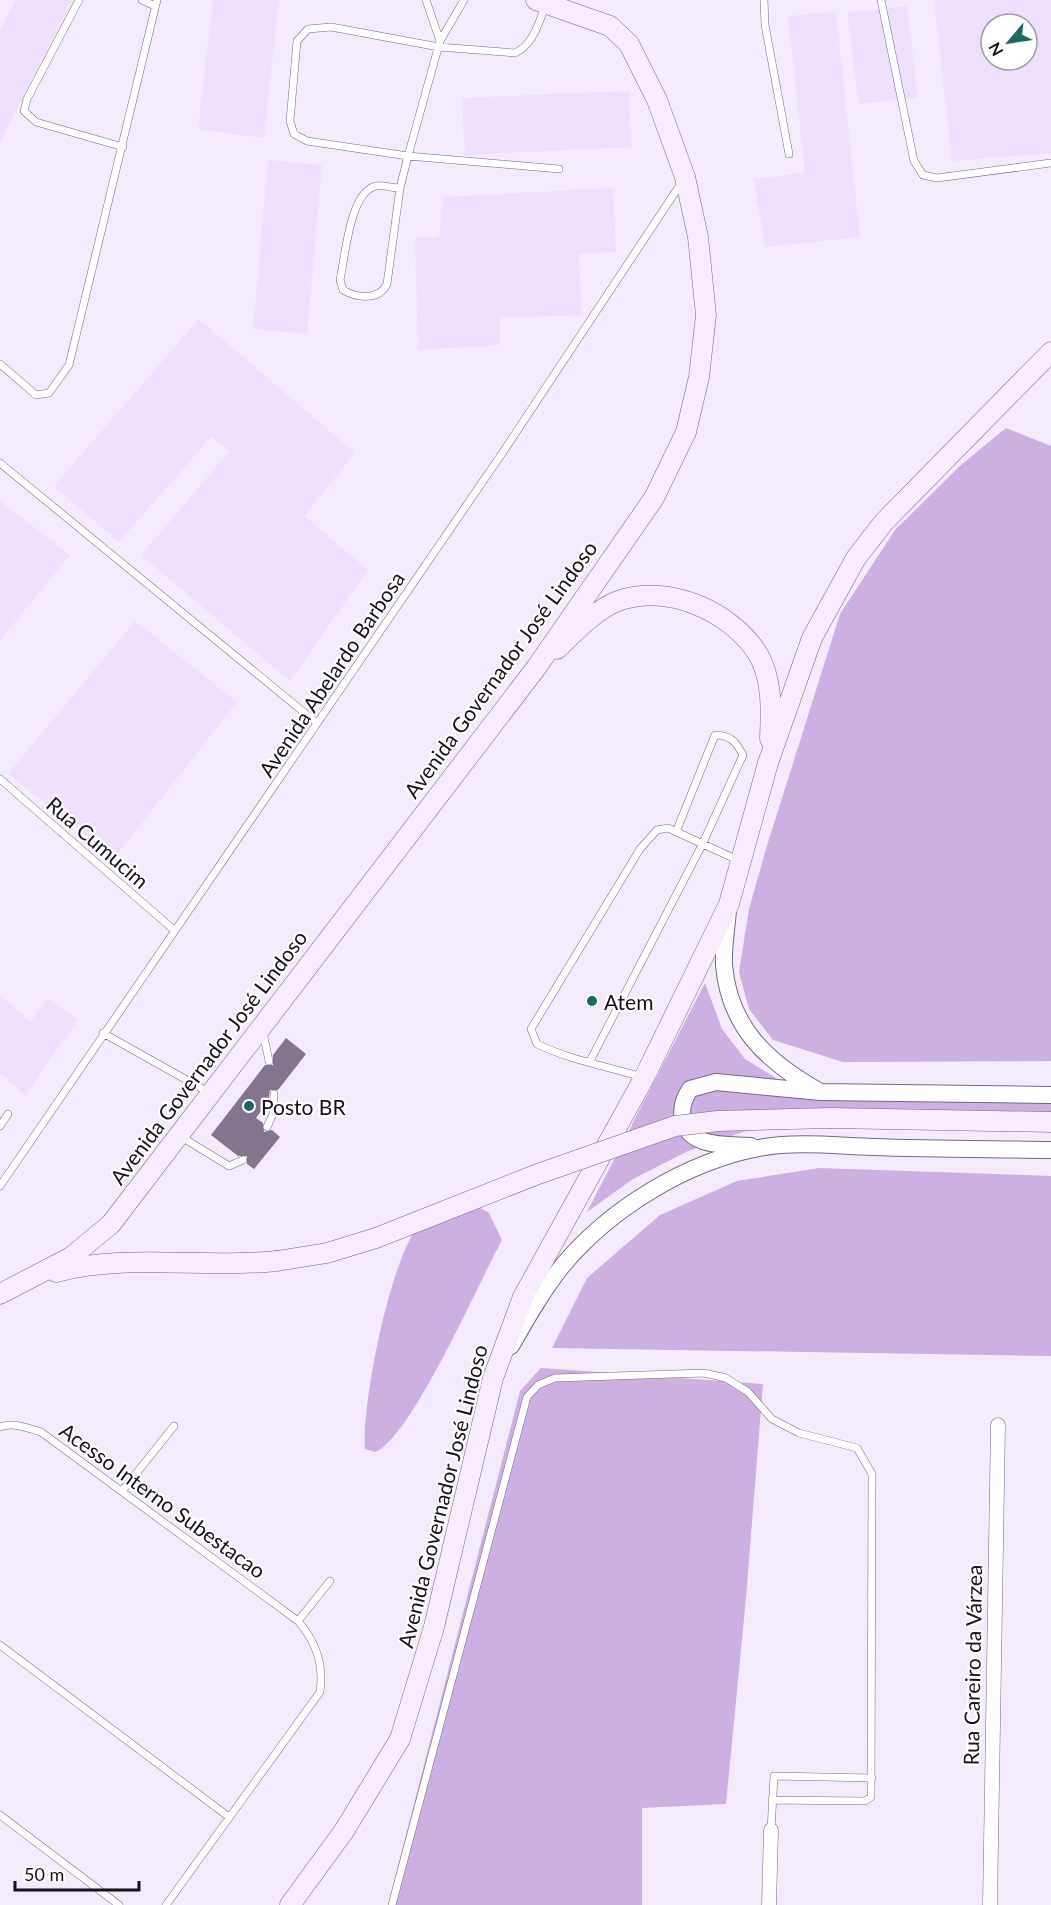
<svg xmlns="http://www.w3.org/2000/svg" width="1051" height="1905" font-family="Lato,sans-serif">
<rect width="100%" height="100%" fill="#f3eafb"/>
<path fill="#eedffb" fill-rule="evenodd" d="M16 0H72L0 142V31Z
M213 0H279L264 138 198 129Z
M934 0H1051V153L952 161ZM991 24H1027V60H991Z
M907 6 918 98 859 104 847 12Z
M836 12 860 237 765 247 754 179 805 173 788 16Z
M629 91 631 147 465 155 462 98Z
M268 160 322 165 307 334 253 329Z
M613 188 616 252 579 254 582 315 500 318V345L418 350 415 238H439L443 197Z
M199 319 355 453 304 516 368 570 290 681 141 555 230 451 211 437 119 542 54 486Z
M0 501 70 555 0 640Z
M135 621 237 702 115 857 8 774Z
M0 995 31 1022 47 998 78 1020 25 1095 0 1073Z"/>
<path fill="#cbb0e1" d="M1006 428 1051 446V1061L843 1062 773 1040 749 1009 739 972 749 909 766 849 840 614 895 530 961 465Z
M705 983 722 1029 745 1059 789 1086 1051 1096V1129L808 1125 746 1131 688 1151 633 1179 587 1212Z
M819 1168 1051 1176V1356L552 1348 587 1278 660 1215 737 1181Z
M461 1197 489 1213 502 1240C479 1282 413 1434 376 1452L365 1449C361 1407 391 1251 422 1222 433 1212 448 1205 461 1197Z
M541 1368 763 1384 746 1598 726 1804 642 1808V1905H388L520 1391Z"/>
<path fill="#83758e" d="M286 1038 306 1054 278 1090H270L268 1102 256 1118 263 1123 264 1132 272 1130 280 1137 254 1169 247 1164V1156H238L211 1135 265 1065H273V1055Z"/>
<g fill="none" stroke-linecap="round" stroke-linejoin="round">
<g stroke="#766982" stroke-width="8">
<path id="service" d="M79 0 27 99 24 111 36 122 123 147
M142 0 155 6
M426 0 440 41
M764 0 765 25 789 154
M881 0 914 161 923 175 937 178 1051 163
M546 5C538 23 534 44 515 53L439 47 331 27 308 29 297 41 290 121 294 134 307 141 408 156 559 169
M400 188C393 188 383 185 376 186 350 191 345 257 340 280L343 290C357 298 379 301 387 284L400 188 408 156 440 41 464 0
M0 364 36 395 49 393 69 365 157 0
M0 463 317 723
M0 779 174 930
M263 1032 269 1061
M103 1033 208 1092
M590 1061 702 845 743 755C736 742 731 735 715 735L676 832
M642 1077C606 1066 570 1060 537 1044L531 1029 640 849 657 830 668 828 740 861
M0 1126 8 1114
M267 1127 273 1114 274 1094
M180 1136 229 1166 243 1160
M0 1186 503 452 682 182
M0 1427C13 1422 28 1428 41 1432L298 1621C316 1642 324 1664 320 1692L166 1905
M123 1490 174 1426
M298 1621 330 1581
M0 1645 229 1817
M0 1815 119 1905
M771 1830 774 1776 872 1778
M392 1905 527 1397 538 1385 555 1378 704 1373 726 1378 748 1392 772 1419 799 1433 857 1448 872 1474 871 1797 865 1801 772 1800"/>
</g>
<g stroke="#766982" stroke-width="15">
<path id="minor" d="M769 1905 771 1830
M990 1905 998 1425"/>
</g>
<g stroke="#766982" stroke-width="18">
<path id="tertiary" d="M728 909C727 927 723 947 724 965 729 1026 766 1061 817 1090
M751 1146C736 1145 717 1146 703 1141 678 1132 678 1107 690 1089L716 1082 820 1092 1051 1095
M511 1346C527 1318 543 1290 563 1265 611 1208 686 1162 759 1148 796 1141 837 1146 873 1147 932 1149 992 1149 1051 1150"/>
</g>
<g stroke="#766982" stroke-width="21">
<path id="secondary" d="M557 649C575 632 595 610 618 601 667 583 731 611 758 654 773 680 771 711 770 739
M830 1118 1051 1122
M56 1272C129 1253 203 1269 277 1261
M0 1294 71 1257 111 1224 536 668 654 498 686 432 699 377 706 315 698 237 685 177 657 100 629 44 610 26 536 0
M290 1905 344 1831 400 1739 434 1627 493 1378 523 1297 644 1078 729 904 768 763 812 638 856 558 884 522 1051 352"/>
</g>
<use href="#service" stroke="#fff" stroke-width="7"/>
<use href="#minor" stroke="#fff" stroke-width="14"/>
<use href="#tertiary" stroke="#fff" stroke-width="16"/>
<use href="#secondary" stroke="#f7ecff" stroke-width="20"/>
<g stroke="#766982" stroke-width="21" stroke-linecap="butt">
<path id="secondary-bridge" d="M277 1261 327 1253 376 1238 538 1174 675 1126 718 1121 830 1118"/>
</g>
<use href="#secondary-bridge" stroke="#f7ecff" stroke-width="20"/>
</g>
<g fill="#1c6760" stroke="#fff" stroke-width="2">
<circle cx="592" cy="1001" r="6"/>
<circle cx="249" cy="1106" r="6"/>
</g>
<g text-anchor="middle" dominant-baseline="central" stroke-width="4.5" stroke-linejoin="round" paint-order="stroke">
<g font-size="21" fill="#15101a" stroke="#fff">
<text transform="translate(500 669) rotate(-54)">Avenida Governador José Lindoso</text>
<text transform="translate(331 674) rotate(-56)">Avenida Abelardo Barbosa</text>
<text transform="translate(98 842) rotate(41)">Rua Cumucim</text>
<text transform="translate(208 1057) rotate(-53)">Avenida Governador José Lindoso</text>
<text transform="translate(442 1496) rotate(-76)">Avenida Governador José Lindoso</text>
<text transform="translate(163 1500) rotate(36)">Acesso Interno Subestacao</text>
<text transform="translate(972 1665) rotate(-89)">Rua Careiro da Várzea</text>
</g>
<g font-size="21" fill="#15101a" stroke="#fff" text-anchor="start">
<text x="604" y="1001">Atem</text>
<text x="261" y="1106">Posto BR</text>
</g>
</g>
<g transform="translate(1009 42) rotate(241)"><circle r="28" fill="#ffffff" stroke="#a19fa3" stroke-width="1.5"/>
<path d="M0-4.5L10 22L0 15L-10 22Z" fill="#1c6760"/>
<text y="-9" font-size="16" font-weight="bold" text-anchor="middle" fill="#15101a">N</text>
</g>
<path d="M15 1881v9h124v-9" fill="none" stroke="#15101a" stroke-width="3"/>
<text x="24" y="1881" font-size="18" fill="#15101a" stroke="#ffffff" stroke-width="4.5" paint-order="stroke">50 m</text>
</svg>
